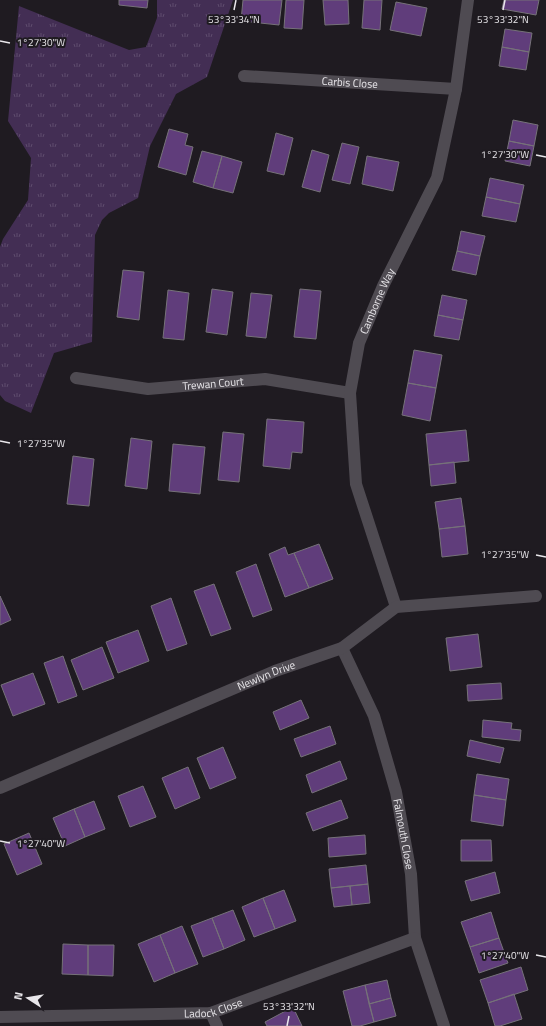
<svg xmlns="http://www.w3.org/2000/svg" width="546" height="1026" font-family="'Titillium Web',sans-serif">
<defs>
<pattern id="grass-tufts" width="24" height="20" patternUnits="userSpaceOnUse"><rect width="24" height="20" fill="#432e54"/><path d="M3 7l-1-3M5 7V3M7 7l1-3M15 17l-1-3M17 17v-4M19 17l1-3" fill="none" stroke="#5e4c6d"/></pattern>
</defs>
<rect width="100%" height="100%" fill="#1f1b21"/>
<path fill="url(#grass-tufts)" d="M157 0H233L207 77 176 94 150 146 138 198 109 213 102 220 95 235 92 342 54 353 31 413 5 401 0 395V247L3 239 28 200 31 158 8 121 19 6 129 50 146 47 157 18Z"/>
<path fill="#603d7b" stroke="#767279" d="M119 0H148L147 8 119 5Z
M243 0H282L279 25 241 21Z
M286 0H304L302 29 284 28Z
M323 0H348L349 24 325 25Z
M364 0H382L380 30 362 28Z
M504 0H539L536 15 502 9Z
M396 2 427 8 421 36 390 30Z
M505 29 532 33 529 52 502 47Z
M502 47 529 52 526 70 499 66Z
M513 120 538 125 534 146 509 141Z
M169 129 188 134 185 145 193 147 186 175 158 167Z
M276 133 293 138 284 175 267 171Z
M509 141 534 146 530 166 505 161Z
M342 143 359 147 350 184 332 180Z
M312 150 329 155 320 192 302 187Z
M202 151 222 156 213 188 193 182Z
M222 156 242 162 233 193 213 188Z
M367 156 399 162 393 191 362 184Z
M490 178 524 185 520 204 486 197Z
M486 197 520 204 516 222 482 216Z
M461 231 485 236 480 256 457 251Z
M457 251 480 256 476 275 452 270Z
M123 270 144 272 139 320 117 317Z
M212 289 233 292 227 335 206 332Z
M300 289 321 291 316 339 294 337Z
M168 290 189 293 184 340 163 338Z
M251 293 272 295 266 338 246 336Z
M442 295 467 300 463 320 438 315Z
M438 315 463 320 459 340 434 336Z
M414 350 442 355 436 388 408 383Z
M408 383 436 388 430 421 402 415Z
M267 419 304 422 302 453 292 452 290 469 263 466Z
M466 430 469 461 429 465 426 434Z
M223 432 244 434 239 482 218 480Z
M131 438 152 441 147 489 125 486Z
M173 444 205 447 200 494 169 491Z
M73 456 94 459 89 506 67 504Z
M454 462 456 483 431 486 429 465Z
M461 498 465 526 439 529 435 502Z
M465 526 468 554 442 557 439 529Z
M319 544 333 579 309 588 294 553Z
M285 547 288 555 294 553 309 588 285 597 269 554Z
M256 564 272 610 253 617 236 572Z
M214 584 231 629 211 636 194 591Z
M0 596 11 620 0 625Z
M171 598 187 644 167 651 151 606Z
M138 630 149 661 118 673 106 642Z
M478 634 482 667 450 671 446 638Z
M102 647 114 678 83 690 71 660Z
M63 656 77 696 58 703 44 663Z
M33 673 45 704 13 716 1 685Z
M501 683 502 699 468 701 467 685Z
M301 700 309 718 280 730 273 712Z
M483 720 512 723 511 729 521 730 520 741 482 737Z
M330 726 336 744 301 757 294 739Z
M470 740 504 748 500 763 467 756Z
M223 747 236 778 210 789 197 758Z
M340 761 347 779 312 793 306 775Z
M188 767 200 798 175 809 162 778Z
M477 774 509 779 506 800 474 795Z
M143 786 156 817 130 827 118 796Z
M474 795 506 800 503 826 471 821Z
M341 800 348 818 313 831 306 813Z
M94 801 105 829 85 837 74 809Z
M74 809 85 837 65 846 53 818Z
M29 833 42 864 17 875 4 844Z
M365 835 366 854 329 857 328 838Z
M461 840H491L492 861H461Z
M366 865 368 884 331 888 329 869Z
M495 872 500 893 471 901 465 881Z
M368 884 370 903 352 905 350 886Z
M350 886 352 905 334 907 331 888Z
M284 890 296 921 275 929 263 898Z
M263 898 275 929 254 937 242 907Z
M233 910 245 940 224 949 212 918Z
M491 912 499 938 470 947 461 922Z
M212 918 224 949 203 957 191 926Z
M182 926 198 964 175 973 160 935Z
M160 935 175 973 154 982 138 944Z
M499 938 508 963 479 973 470 947Z
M63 944 88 945V975L62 974Z
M88 945H114L113 976 88 975Z
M521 967 528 990 488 1003 480 980Z
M387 980 391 998 369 1004 365 985Z
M365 985 374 1022 360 1026H352L343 991Z
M514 994 522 1019 500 1026H495L488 1003Z
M391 998 396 1016 374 1022 369 1004Z
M293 1007 302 1026H267L265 1022Z"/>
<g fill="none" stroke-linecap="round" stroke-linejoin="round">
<g stroke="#4f4b52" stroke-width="12">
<path id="s1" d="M244 76 456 89"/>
<path id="s2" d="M76 378 148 389 265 379 350 393"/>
<path id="s3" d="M396 607 356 484 350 393 359 343 383 286 437 178 456 89 468 0"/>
<path id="s4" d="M342 648 374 716 396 792 411 874 415 938 444 1026"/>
<path id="s5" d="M0 788 275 671 342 648 396 607 536 596"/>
<path d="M211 1013 217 1026"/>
<path id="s6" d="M0 1017 211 1013 415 938"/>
</g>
</g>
<path fill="none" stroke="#e9e7eb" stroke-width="1.5" d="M234 10 236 0M503 10 505 0M0 41 10 43M536 155 546 157M0 441 10 443M536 555 546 557M0 841 10 843M536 955 546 957M287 1026 289 1016"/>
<g text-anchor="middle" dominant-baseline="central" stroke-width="4" stroke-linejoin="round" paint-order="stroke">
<g font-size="11" fill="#e9e7eb" stroke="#1f1b21">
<text stroke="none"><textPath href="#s1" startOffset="106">Carbis Close</textPath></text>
<text stroke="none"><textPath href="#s3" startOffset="317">Camborne Way</textPath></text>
<text stroke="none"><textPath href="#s2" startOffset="138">Trewan Court</textPath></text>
<text stroke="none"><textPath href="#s5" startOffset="289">Newlyn Drive</textPath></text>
<text stroke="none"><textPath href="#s4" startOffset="197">Falmouth Close</textPath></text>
<text stroke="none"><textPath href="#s6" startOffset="214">Ladock Close</textPath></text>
</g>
</g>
<g font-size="10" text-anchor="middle" fill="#e9e7eb" stroke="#1f1b21" stroke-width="4" stroke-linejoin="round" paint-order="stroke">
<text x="234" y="23">53°33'34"N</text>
<text x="503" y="23">53°33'32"N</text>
<text x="41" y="46">1°27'30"W</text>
<text x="505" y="158">1°27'30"W</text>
<text x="41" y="447">1°27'35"W</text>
<text x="505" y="558">1°27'35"W</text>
<text x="41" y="847">1°27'40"W</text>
<text x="505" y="959">1°27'40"W</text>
<text x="289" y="1010">53°33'32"N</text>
</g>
<g transform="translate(28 998) rotate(282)" stroke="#1f1b21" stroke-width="3" paint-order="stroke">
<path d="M0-3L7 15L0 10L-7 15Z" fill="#e9e7eb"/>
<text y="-6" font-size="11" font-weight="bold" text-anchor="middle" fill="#e9e7eb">N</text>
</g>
</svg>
